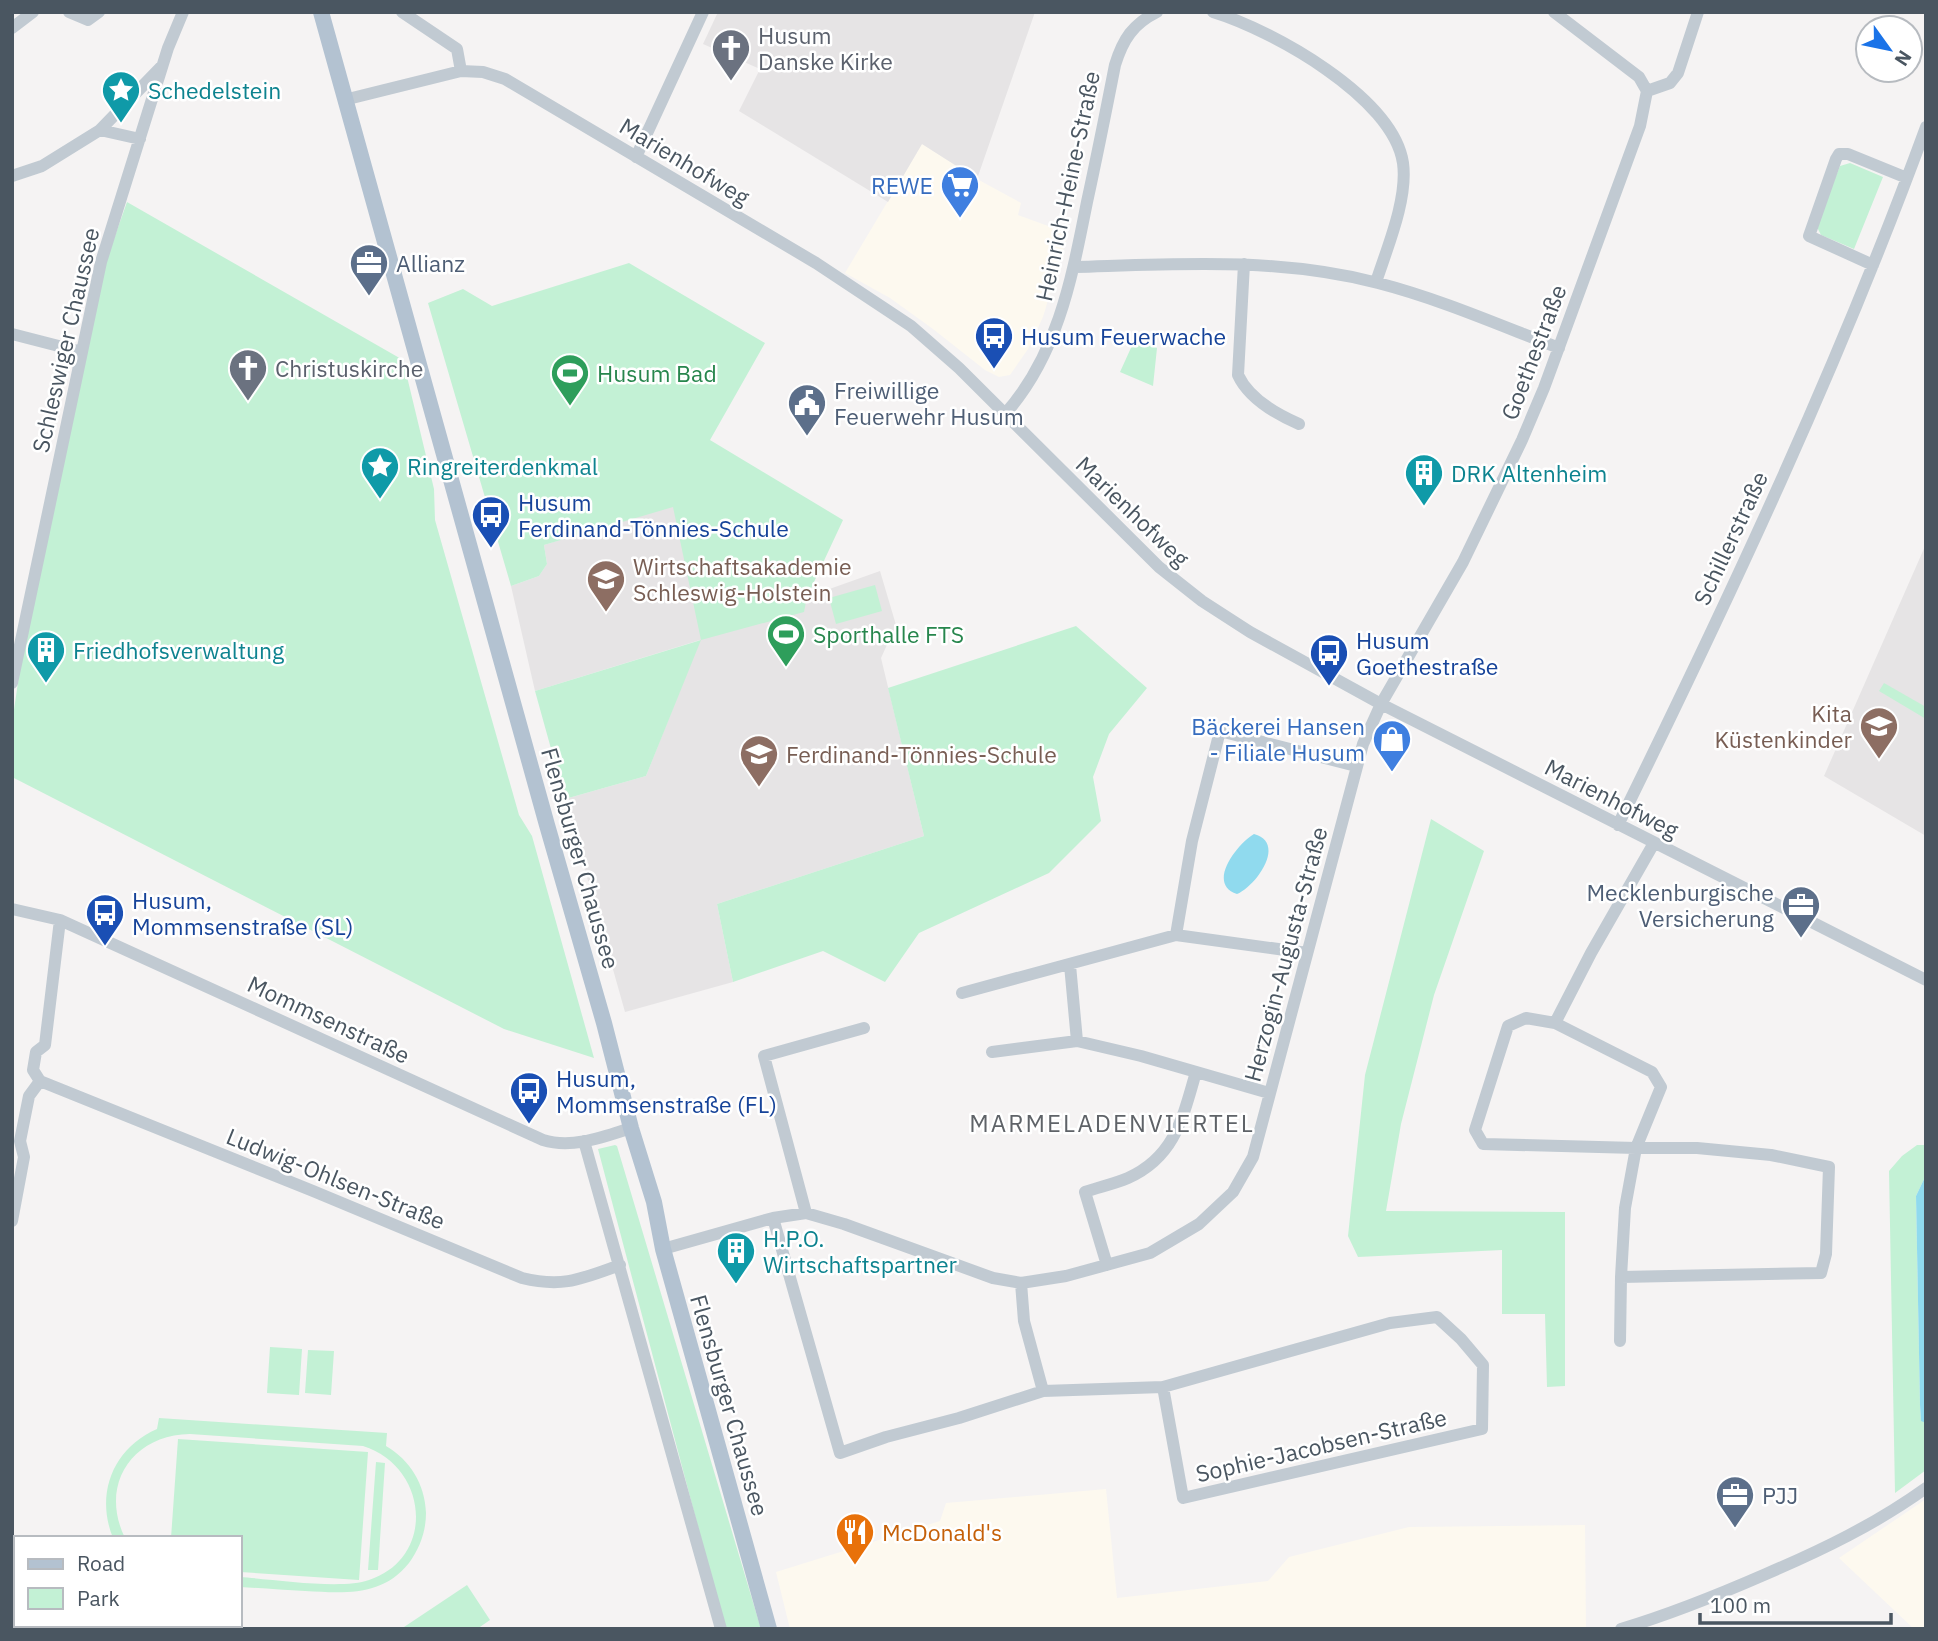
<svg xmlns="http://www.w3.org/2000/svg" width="1938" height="1641" font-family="'IBM Plex Sans',sans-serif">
<rect width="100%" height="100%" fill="#f5f3f3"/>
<path fill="#fdf9ef" d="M922 144 977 179 1021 203 1018 215 1051 227 1067 237 1043 317 1028 349 1010 375 999 377 985 370 933 329 890 298 845 273Z
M1106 1489 1117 1598 1268 1581 1289 1557 1409 1527 1585 1525 1586 1629H790L776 1572 940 1521 946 1503Z
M1926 1499V1629H1914L1839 1558Z"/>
<path fill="#e6e4e5" d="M718 12H1035L977 179 922 144 888 202 739 111 760 69 703 44Z
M672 506 807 597 880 571 896 625 881 658 924 836 717 904 733 982 625 1012 565 799 646 776 700 640 535 691 511 586 539 576 547 564 544 545Z
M1926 544V836L1824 776Z"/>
<path fill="#c3f1d5" d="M1850 163 1883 177 1854 249 1821 235 1816 225 1840 166Z
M127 202 403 360 434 489 435 520 519 815 532 836 594 1058 504 1029 12 777V723L20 669 104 267Z
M629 263 765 343 710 440 843 520 807 597 804 612 701 640 646 776 565 799 535 691 701 640 673 507 544 545 547 564 539 576 511 586 428 303 463 289 492 306Z
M1135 339 1157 348 1153 386 1120 372Z
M875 585 882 611 836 624 829 598Z
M1076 626 1147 688 1109 734 1093 777 1101 821 1049 873 919 933 885 982 823 951 733 982 717 904 924 836 888 688Z
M1884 683 1926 707V719L1879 691Z
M1431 819 1484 851 1434 995 1401 1124 1386 1211 1565 1212V1386L1547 1387 1545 1314H1502V1250L1358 1257 1348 1236 1365 1075Z
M615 1145 617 1146 761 1629H725L598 1149Z
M1917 1145H1926V1175L1916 1196 1920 1405 1921 1420 1926 1423V1470L1895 1493 1889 1171 1902 1156Z
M270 1347 302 1349 299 1395 267 1393Z
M308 1350 334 1351 331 1395 305 1393Z
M159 1418 387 1433 386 1446C410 1460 425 1484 426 1513 426 1531 420 1548 409 1563 382 1597 344 1593 305 1591 283 1590 261 1588 240 1587V1577C272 1579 341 1590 369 1580 436 1558 429 1467 363 1446L190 1434C132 1435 99 1485 125 1538H113C95 1494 113 1448 157 1429Z
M178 1439 368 1452 359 1580 240 1572V1538H171Z
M376 1462 385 1463 378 1570H368Z
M467 1585 490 1620 477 1629H401Z"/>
<path fill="#90daee" d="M1254 834C1287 843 1256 886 1237 894 1206 884 1237 844 1254 834Z
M1926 1175V1423L1921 1421 1920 1405 1916 1196Z"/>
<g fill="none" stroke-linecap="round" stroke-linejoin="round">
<path stroke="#c1cad2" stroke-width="12" d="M69 12 88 20 99 12
M402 12 457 49 461 71
M1213 12C1272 30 1393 97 1403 163 1408 199 1387 248 1376 282
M1554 12 1639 77 1647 91
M12 28 33 12
M1647 91 1670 83 1678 73 1698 12
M344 100 461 71 483 72 505 79 816 263 911 326 959 368 1159 567 1202 601 1250 632 1381 704 1926 980
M100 130 162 66
M636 157 703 12
M12 176 42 166 100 130 140 139
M1244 264 1238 375C1249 399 1276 414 1299 424
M1873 265 1809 236 1836 159 1839 154H1848L1907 178
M1075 267C1176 264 1278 257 1378 283 1440 299 1499 325 1559 348
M12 334 82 352
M1005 414C1058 355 1072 277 1087 202 1097 156 1106 111 1115 65 1123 39 1133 24 1157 12
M12 683 101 262 168 48 183 12
M1618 825C1730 597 1839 365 1926 127
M12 909 60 920 543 1140C572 1149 603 1137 631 1128
M1307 953 1176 935 1192 841 1220 731 1356 766
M962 993 1176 935
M1555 1023 1652 1072 1661 1087 1636 1148 1483 1144 1475 1130 1508 1026 1526 1018 1555 1023 1591 953 1654 843
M1077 1041 1141 1056 1269 1093
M992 1052 1077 1041 1070 965
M40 1081 313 1191 522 1278C563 1288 581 1279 620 1265
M584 1141 721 1629
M806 1213 764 1056 864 1028
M773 1218 840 1453 886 1437 959 1418 1043 1391 1163 1387 1390 1323 1437 1317 1461 1339 1483 1365 1482 1429 1183 1498 1163 1387
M12 1221 24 1157 20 1141 29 1096 40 1081 33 1070 36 1052 45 1045 60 920
M663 1249 773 1218 806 1213 844 1224 993 1278 1021 1283 1066 1276 1150 1253 1199 1224 1233 1192 1253 1157 1363 744 1381 704 1463 562 1522 440 1544 388 1640 126 1647 91
M1107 1265 1085 1192C1099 1187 1114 1184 1128 1178 1175 1157 1183 1117 1196 1072
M1021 1283 1024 1321 1043 1391
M1620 1341 1621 1277 1821 1273 1826 1254 1829 1167 1771 1155 1697 1148H1636L1625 1208 1621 1277
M1621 1629C1671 1614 1718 1595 1766 1574 1822 1550 1876 1524 1926 1488"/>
<path stroke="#b3c2d1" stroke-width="16" d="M321 12 547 825 604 1023 631 1128 654 1202 663 1249 769 1629"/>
</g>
<defs>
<g id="church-pin" transform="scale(2.0125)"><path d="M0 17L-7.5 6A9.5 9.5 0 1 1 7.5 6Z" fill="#6b7280" stroke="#fff"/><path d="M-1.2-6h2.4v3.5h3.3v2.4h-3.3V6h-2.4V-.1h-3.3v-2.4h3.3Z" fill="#fff"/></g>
<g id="sight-pin" transform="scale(2.0125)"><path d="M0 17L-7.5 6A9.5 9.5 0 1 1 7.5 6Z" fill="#0f9aa8" stroke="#fff"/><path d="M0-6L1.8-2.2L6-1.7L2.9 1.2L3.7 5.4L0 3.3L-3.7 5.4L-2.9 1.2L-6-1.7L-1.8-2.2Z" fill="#fff"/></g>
<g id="supermarket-pin" transform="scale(2.0125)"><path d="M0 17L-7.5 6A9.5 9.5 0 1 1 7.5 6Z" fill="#3f7fe0" stroke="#fff"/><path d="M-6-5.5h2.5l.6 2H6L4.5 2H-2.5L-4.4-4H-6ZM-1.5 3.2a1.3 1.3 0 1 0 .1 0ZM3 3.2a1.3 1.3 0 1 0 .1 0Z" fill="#fff"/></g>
<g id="office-pin" transform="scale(2.0125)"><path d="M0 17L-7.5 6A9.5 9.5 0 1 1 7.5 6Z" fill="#5c6f8a" stroke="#fff"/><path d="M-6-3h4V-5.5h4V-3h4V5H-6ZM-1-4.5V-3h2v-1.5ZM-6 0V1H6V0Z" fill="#fff"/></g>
<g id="bus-pin" transform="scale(2.0125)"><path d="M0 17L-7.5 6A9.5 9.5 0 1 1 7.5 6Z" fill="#1a4fb4" stroke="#fff"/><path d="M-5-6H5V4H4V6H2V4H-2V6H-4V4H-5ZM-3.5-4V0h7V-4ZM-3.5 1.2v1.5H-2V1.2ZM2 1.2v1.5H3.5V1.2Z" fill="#fff"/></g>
<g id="stadium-pin" transform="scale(2.0125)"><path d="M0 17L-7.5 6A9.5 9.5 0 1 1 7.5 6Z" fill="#2e9e5b" stroke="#fff"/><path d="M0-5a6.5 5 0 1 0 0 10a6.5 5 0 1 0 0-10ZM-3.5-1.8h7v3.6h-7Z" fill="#fff"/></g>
<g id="civic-pin" transform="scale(2.0125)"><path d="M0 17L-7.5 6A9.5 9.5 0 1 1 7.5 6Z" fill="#5c6f8a" stroke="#fff"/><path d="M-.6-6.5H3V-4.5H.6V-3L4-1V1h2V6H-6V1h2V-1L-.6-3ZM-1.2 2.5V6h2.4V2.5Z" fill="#fff"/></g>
<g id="building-pin" transform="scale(2.0125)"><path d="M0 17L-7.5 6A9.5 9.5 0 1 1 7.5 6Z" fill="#0f9aa8" stroke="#fff"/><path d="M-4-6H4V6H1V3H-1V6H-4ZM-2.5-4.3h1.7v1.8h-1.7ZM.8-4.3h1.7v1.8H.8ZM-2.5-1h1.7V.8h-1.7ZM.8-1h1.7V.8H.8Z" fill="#fff"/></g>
<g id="school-pin" transform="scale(2.0125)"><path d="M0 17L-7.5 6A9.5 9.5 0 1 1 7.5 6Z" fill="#8d6e63" stroke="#fff"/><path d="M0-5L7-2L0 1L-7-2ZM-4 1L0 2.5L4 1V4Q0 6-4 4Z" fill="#fff"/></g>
<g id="shop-pin" transform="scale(2.0125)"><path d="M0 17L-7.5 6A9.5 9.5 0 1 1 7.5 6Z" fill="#3f7fe0" stroke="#fff"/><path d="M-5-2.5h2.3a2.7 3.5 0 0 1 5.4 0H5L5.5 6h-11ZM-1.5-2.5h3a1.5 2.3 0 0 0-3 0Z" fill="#fff"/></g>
<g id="restaurant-pin" transform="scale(2.0125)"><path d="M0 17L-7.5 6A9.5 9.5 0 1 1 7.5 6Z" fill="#e8710a" stroke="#fff"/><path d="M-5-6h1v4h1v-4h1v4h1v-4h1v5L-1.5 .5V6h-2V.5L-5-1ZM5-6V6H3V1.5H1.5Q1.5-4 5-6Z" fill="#fff"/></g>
</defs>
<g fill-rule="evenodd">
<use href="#church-pin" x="731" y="48"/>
<use href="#sight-pin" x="121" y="90"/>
<use href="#supermarket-pin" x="960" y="185"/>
<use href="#office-pin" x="369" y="263"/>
<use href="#bus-pin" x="994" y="336"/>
<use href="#church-pin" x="248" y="368"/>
<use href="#stadium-pin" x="570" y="373"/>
<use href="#civic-pin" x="807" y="403"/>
<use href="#sight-pin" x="380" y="466"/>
<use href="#building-pin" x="1424" y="473"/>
<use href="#bus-pin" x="491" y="515"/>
<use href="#school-pin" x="606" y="579"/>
<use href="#stadium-pin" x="786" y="634"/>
<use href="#building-pin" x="46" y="650"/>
<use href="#bus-pin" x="1329" y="653"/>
<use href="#school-pin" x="1879" y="726"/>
<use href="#shop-pin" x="1392" y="739"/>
<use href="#school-pin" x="759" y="754"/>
<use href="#office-pin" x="1801" y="905"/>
<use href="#bus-pin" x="105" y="913"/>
<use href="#bus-pin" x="529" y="1091"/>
<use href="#building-pin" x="736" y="1251"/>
<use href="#office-pin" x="1735" y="1495"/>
<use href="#restaurant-pin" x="855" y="1532"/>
</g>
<g text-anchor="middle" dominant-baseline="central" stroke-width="5" stroke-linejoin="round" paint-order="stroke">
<g font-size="23" fill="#5b616d" stroke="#fff" text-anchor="start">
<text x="758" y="35">Husum<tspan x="758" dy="26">Danske Kirke</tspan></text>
<text x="275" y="368">Christuskirche</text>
</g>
<g font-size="23" fill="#0d838f" stroke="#fff" text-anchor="start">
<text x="148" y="90">Schedelstein</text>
<text x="407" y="466">Ringreiterdenkmal</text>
<text x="1451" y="473">DRK Altenheim</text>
<text x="73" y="650">Friedhofsverwaltung</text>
<text x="763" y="1238">H.P.O.<tspan x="763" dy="26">Wirtschaftspartner</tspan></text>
</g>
<g font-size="23" fill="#4a5661" stroke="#fff">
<text transform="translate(685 161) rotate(31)">Marienhofweg</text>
<text transform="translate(1067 186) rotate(-78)">Heinrich-Heine-Straße</text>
<text transform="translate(65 340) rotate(-77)">Schleswiger Chaussee</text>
<text transform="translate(1533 352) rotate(-69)">Goethestraße</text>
<text transform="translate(1133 511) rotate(44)">Marienhofweg</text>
<text transform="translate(1730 538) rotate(-65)">Schillerstraße</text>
<text transform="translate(1612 798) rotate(27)">Marienhofweg</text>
<text transform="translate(581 858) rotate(74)">Flensburger Chaussee</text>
<text transform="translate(1285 954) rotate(-75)">Herzogin-Augusta-Straße</text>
<text transform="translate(329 1019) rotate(25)">Mommsenstraße</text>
<text transform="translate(336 1178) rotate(22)">Ludwig-Ohlsen-Straße</text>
<text transform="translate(730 1405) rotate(74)">Flensburger Chaussee</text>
<text transform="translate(1321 1445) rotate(-13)">Sophie-Jacobsen-Straße</text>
</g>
<g font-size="23" fill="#366cbe" stroke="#fff" text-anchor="end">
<text x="933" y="185">REWE</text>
<text x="1365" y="726">Bäckerei Hansen<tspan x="1365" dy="26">- Filiale Husum</tspan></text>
</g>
<g font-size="23" fill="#4e5e75" stroke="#fff" text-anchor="start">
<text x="396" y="263">Allianz</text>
<text x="834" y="390">Freiwillige<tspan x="834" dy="26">Feuerwehr Husum</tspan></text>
<text x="1774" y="892" text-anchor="end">Mecklenburgische<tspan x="1774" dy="26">Versicherung</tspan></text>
<text x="1762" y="1495">PJJ</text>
</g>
<g font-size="23" fill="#164399" stroke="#fff" text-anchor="start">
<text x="1021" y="336">Husum Feuerwache</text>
<text x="518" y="502">Husum<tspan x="518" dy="26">Ferdinand-Tönnies-Schule</tspan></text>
<text x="1356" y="640">Husum<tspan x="1356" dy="26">Goethestraße</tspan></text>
<text x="132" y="900">Husum,<tspan x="132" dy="26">Mommsenstraße (SL)</tspan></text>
<text x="556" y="1078">Husum,<tspan x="556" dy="26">Mommsenstraße (FL)</tspan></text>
</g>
<g font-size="23" fill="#27864d" stroke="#fff" text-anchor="start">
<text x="597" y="373">Husum Bad</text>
<text x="813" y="634">Sporthalle FTS</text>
</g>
<g font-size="23" fill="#785e54" stroke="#fff" text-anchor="start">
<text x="633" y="566">Wirtschaftsakademie<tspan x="633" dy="26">Schleswig-Holstein</tspan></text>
<text x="1852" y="713" text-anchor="end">Kita<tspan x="1852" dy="26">Küstenkinder</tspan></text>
<text x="786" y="754">Ferdinand-Tönnies-Schule</text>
</g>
<g font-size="23" fill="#c56008" stroke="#fff" text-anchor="start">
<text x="882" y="1532">McDonald's</text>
</g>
<g font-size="24" letter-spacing="2" fill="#5f6368" stroke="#fff">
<text x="1112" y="1123">MARMELADENVIERTEL</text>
</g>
</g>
<rect width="1938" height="1641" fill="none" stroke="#4a5661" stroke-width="28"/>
<rect x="14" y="1536" width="228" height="91" fill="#ffffff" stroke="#b7bbc0" stroke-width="2"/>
<rect x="28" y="1559" width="35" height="10" fill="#b3c2d1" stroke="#b7bbc0" stroke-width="2"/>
<text x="77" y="1571" font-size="21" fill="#4a5661">Road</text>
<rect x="28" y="1588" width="35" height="21" fill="#c3f1d5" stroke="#b7bbc0" stroke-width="2"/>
<text x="77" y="1606" font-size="21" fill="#4a5661">Park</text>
<g transform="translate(1889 49) rotate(123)"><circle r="33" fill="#ffffff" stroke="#b7bbc0" stroke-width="2"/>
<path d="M0-5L12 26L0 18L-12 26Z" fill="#1a73e8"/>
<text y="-10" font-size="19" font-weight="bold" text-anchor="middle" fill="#4a5661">N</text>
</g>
<path d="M1700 1613v10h191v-10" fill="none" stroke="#4a5661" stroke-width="3.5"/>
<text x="1710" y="1613" font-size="21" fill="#4a5661" stroke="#ffffff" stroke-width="5" paint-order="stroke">100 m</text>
</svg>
